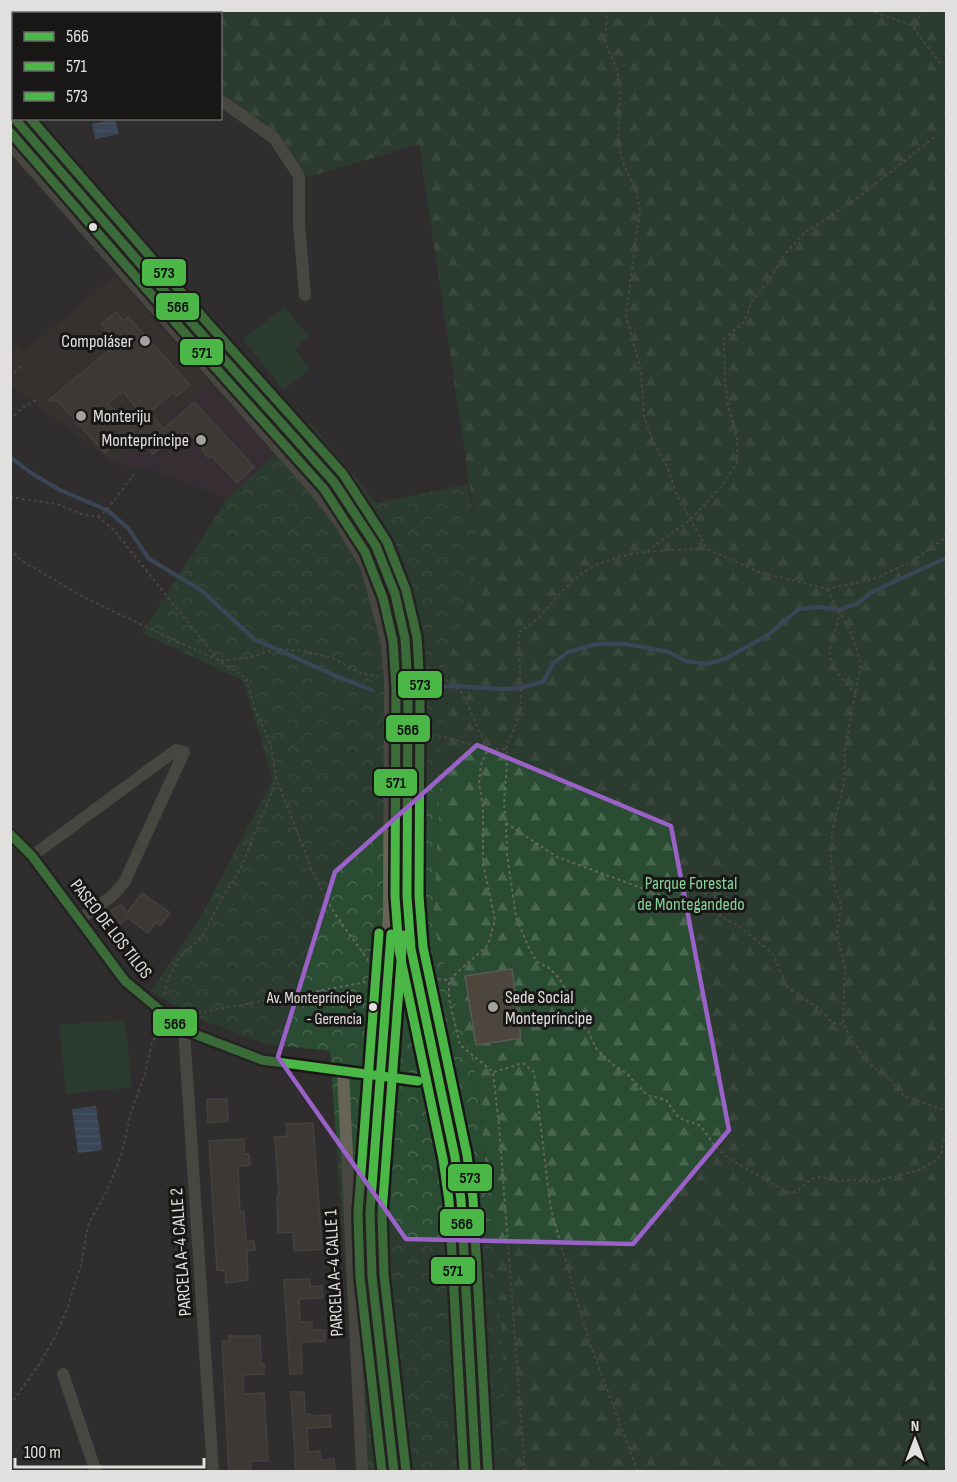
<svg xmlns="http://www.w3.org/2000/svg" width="957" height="1482" font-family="'Sofia Sans Condensed',sans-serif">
<defs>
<pattern id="forest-firs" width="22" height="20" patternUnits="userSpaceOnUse" patternTransform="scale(1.5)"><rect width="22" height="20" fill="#294c32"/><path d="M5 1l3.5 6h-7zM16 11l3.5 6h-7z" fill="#48664f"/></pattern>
<pattern id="park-crowns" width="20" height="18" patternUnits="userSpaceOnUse" patternTransform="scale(1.5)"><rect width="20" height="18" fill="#294c32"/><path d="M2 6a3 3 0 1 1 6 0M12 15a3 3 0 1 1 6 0" fill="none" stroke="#48664f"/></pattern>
<pattern id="water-rules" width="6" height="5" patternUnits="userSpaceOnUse" patternTransform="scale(1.5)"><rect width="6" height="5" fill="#47658d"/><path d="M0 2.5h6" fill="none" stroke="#617b9d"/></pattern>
</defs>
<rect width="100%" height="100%" fill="#302e2d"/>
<path fill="#3d3632" d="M115 276 209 381 161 425 155 420 144 443 114 463 11 386V354L16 346 24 352Z"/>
<path fill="#3f303a" d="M209 381 275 454 227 499 159 472 114 463 143 443 137 436 155 419 161 425Z"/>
<path fill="#294c32" d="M285 307 309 337 294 349 310 369 283 390 243 339Z
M125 1020 132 1087 66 1094 59 1025Z"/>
<path fill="url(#forest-firs)" d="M159 10 946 11V1467L940 1471H509L502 1334 477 1077 433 924 446 671 479 549 419 144 309 177 221 94 220 14H158Z"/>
<path fill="url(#park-crowns)" d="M310 422 376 503 468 484 479 549 446 671 433 924 477 1077 502 1334 509 1471H359L330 1051 266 1044 192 1016 151 991 199 920 273 779 243 681 142 633 227 499Z"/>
<path fill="url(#water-rules)" d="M115 119 119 134 95 139 92 124Z
M96 1106 102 1150 78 1153 72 1109Z"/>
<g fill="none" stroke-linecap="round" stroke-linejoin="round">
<path stroke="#47658d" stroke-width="4" d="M10 457 31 473 60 490 107 510 128 528 149 559 201 590 254 639 336 676 372 690
M425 688 454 686 501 689 521 688 544 681 553 663 568 652 597 644H626L669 652 685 661 706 664 725 659 768 635 799 609 819 607 839 610 858 603 872 592 946 558"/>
</g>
<path fill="#4d463c" stroke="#5a5958" stroke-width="1.5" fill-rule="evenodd" d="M116 312 124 321 128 317 190 385 177 396 173 392 149 413 164 429 194 402 254 467 237 483 212 456 209 458 202 450 204 449 188 432 173 446 168 441 153 454 131 430 105 453 59 402 49 400 118 343 101 324ZM123 391 137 409 122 421 108 404Z
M142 893 170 913 160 926 156 922 148 933 128 918 120 924 111 911 121 904 127 913Z
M512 969 521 1038 476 1045 465 976Z
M207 1099H227L228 1121 208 1123Z
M313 1123 322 1249 294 1251 293 1232 278 1233 277 1195H279L275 1137 287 1136 286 1124Z
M244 1139V1154H249L250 1165 238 1166 240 1212 244 1211 246 1241H254L255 1250 247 1251 248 1280 226 1283 225 1271 217 1270 209 1141Z
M310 1279V1287L322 1286 323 1298 299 1299 300 1322H312V1330H325V1341L301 1342 302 1373 290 1374 284 1280Z
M229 1336H260L261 1364H264V1374L243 1375V1394L264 1393 268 1461H251V1472H229L222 1341H229Z
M291 1392H304L305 1414H310V1416L330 1415 331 1427 307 1428 308 1452 320 1451V1460L334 1459 335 1472H296Z"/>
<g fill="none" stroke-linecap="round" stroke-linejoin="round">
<path stroke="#66655d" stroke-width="2" stroke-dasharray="3 3" stroke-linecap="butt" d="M607 10 605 42 617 70 620 90 618 143 624 165 636 191 640 209 626 315 641 371 644 417 654 443 667 466 676 493 707 549 759 572 827 589 871 580 913 561 946 537
M869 10 911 25 941 64
M914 29 923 10
M10 377 23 364
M10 420 21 409 37 399
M10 497 57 504 81 514 98 517 114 530 219 661 246 678 256 712 271 745 276 777 268 803 259 822 241 868 220 902 202 937 179 958 168 979 164 997
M98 517 107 510 134 474
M10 549 21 560 83 597 219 661 251 657 275 649 304 651 333 658 358 672 378 677
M647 551 690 520 720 488 737 463V437L728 405 725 380 724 339 744 322 752 301 771 278 783 256 803 234 859 197 937 135
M827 589 850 631 861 662 845 749 844 782 832 832 831 855 833 882 841 905 837 934 845 967 843 1024 865 1061 889 1078 903 1095 946 1111
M839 611C839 625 832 635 830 649 827 665 846 683 856 694
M422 663 461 691 488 749H506C509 775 501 796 506 823L557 857 677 901 695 902 740 927 773 954 787 987 818 1008 833 1023 843 1024
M421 731 488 749 481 765 479 783 483 807V864L495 920 488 945 449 980V999L460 1045 493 1072 499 1125 525 1472
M506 749 521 710 519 632C545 617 553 598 575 579 608 549 665 550 707 549
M276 777 313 873 333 911 372 966
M506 823 507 855 516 917 528 946 537 962 549 968 559 978 567 991 577 1022 588 1031 597 1050 614 1065 627 1074 647 1095 666 1100 679 1118 701 1126 714 1145 728 1158 787 1192H797L811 1179 820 1177 838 1181 855 1180 867 1182 881 1180 922 1169 934 1162 942 1153V1143L946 1138
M695 902 712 888 721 915
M432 979 449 980
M186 1015 372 981
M494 1072 523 1063 534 1072 551 1210 589 1341 638 1472
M10 1405 38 1366 55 1337 67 1309 81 1265 88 1225 108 1189 122 1153 131 1112 145 1074 152 1042 162 1028"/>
<path stroke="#666457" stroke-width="12" d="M94 10 115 14
M155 14V10
M220 100 274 138 299 176V223L305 295
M10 834 32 856 125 981 184 1030 262 1060 440 1083
M32 856 176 750 184 752 124 883 111 897 80 919
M184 1030 213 1472
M343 1072 362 1472
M63 1374 96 1472"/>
<path stroke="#676558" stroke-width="18" d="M14 118 198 330 334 482 376 546 395 594 405 639 408 688 407 896 411 949 455 1157 461 1200 476 1472
M10 139 318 489 342 520 369 565 389 639 393 680 392 916 370 1213V1243L394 1472"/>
<g stroke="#181716" stroke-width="14">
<path id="bus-1" d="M14 118 198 330 334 482 376 546 395 594 405 639 408 688 407 896 411 949 455 1157 461 1200 476 1472
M10 834 32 856 125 981 184 1030 262 1060 418 1081
M391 934 370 1213 372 1276 394 1472"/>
</g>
<g stroke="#181716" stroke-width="14">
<path id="bus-2" d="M10 132 189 338 324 489 365 552 383 598 393 641 396 688 395 896 399 950 443 1159 449 1201 464 1472
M379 933 358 1213 360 1277 382 1472"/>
</g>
<g stroke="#181716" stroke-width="14">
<path id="bus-3" d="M30 118 207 322 343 474 387 542 406 590 417 637 420 688 419 896 423 947 467 1155 473 1198 488 1471
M403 935 382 1213 384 1275 406 1471"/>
</g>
<use href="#bus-1" stroke="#4ab747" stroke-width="9"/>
<use href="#bus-2" stroke="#4ab747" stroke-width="9"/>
<use href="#bus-3" stroke="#4ab747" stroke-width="9"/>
</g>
<path d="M0 0H957V1482H0ZM477 745 671 826 729 1130 633 1244 406 1239 278 1057 335 872Z" fill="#302e2d" fill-opacity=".55" fill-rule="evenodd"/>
<path fill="none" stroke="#9a62c8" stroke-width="4.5" stroke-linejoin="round" d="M477 745 671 826 729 1130 633 1244 406 1239 278 1057 335 872Z"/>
<g fill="#e1e0de" stroke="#181716" stroke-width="2">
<circle cx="93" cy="227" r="5"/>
<circle cx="373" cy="1007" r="5"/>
</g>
<g fill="#a3a2a0" stroke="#181716" stroke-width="2">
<circle cx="145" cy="341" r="6"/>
<circle cx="81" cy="416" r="6"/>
<circle cx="201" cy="440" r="6"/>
<circle cx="493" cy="1007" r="6"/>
</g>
<g text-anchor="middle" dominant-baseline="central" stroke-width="6" stroke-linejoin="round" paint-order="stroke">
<g font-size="16" fill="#e1e0de" stroke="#181716" text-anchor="end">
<text x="362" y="998">Av. Montepríncipe<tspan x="362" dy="21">- Gerencia</tspan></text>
</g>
<g font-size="18" fill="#e1e0de" stroke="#181716" text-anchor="end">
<text x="133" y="341">Compoláser</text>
<text x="93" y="416" text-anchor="start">Monteriju</text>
<text x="189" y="440">Montepríncipe</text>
<text x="505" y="997" text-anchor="start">Sede Social<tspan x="505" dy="21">Montepríncipe</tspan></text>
</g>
<g font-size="18" fill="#87d39a" stroke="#181716">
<text x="691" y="883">Parque Forestal<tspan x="691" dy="21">de Montegandedo</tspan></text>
</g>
<g font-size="18" fill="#e1e0de" stroke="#181716">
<text transform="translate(111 929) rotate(52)">PASEO DE LOS TILOS</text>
<text transform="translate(181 1252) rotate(-94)">PARCELA A-4 CALLE 2</text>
<text transform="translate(334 1273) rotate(-93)">PARCELA A-4 CALLE 1</text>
</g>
</g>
<g stroke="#181716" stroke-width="2">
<rect x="141" y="258" width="46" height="29" rx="6" fill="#4ab747"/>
<rect x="155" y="292" width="45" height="29" rx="6" fill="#4ab747"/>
<rect x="179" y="338" width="45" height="28" rx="6" fill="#4ab747"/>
<rect x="397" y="670" width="46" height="29" rx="6" fill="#4ab747"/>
<rect x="385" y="714" width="46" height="29" rx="6" fill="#4ab747"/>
<rect x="373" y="768" width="45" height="29" rx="6" fill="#4ab747"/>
<rect x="152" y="1008" width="46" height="29" rx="6" fill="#4ab747"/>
<rect x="447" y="1163" width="46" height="29" rx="6" fill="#4ab747"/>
<rect x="439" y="1208" width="46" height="29" rx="6" fill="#4ab747"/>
<rect x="430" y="1256" width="46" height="29" rx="6" fill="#4ab747"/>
</g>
<g font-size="16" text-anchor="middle" font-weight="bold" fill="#111">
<text x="164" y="278">573</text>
<text x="178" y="312">566</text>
<text x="202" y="358">571</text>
<text x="420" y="690">573</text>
<text x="408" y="735">566</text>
<text x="396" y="788">571</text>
<text x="175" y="1029">566</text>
<text x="470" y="1183">573</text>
<text x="462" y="1229">566</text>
<text x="453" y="1276">571</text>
</g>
<rect width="957" height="1482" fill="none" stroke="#e1e0de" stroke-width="24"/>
<rect x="12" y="12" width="210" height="108" fill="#181716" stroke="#686766" stroke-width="1.5"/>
<rect x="24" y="32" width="30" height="9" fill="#4ab747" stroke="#686766" stroke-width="1.5"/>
<text x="66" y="42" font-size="18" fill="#e1e0de">566</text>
<rect x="24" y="62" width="30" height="9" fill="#4ab747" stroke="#686766" stroke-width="1.5"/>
<text x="66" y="72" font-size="18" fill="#e1e0de">571</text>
<rect x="24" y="92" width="30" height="9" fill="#4ab747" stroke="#686766" stroke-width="1.5"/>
<text x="66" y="102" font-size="18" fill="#e1e0de">573</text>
<g transform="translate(915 1440)" stroke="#181716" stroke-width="4.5" paint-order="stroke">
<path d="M0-4.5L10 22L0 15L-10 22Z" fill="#e1e0de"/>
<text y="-9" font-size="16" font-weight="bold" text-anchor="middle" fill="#e1e0de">N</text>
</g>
<path d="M15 1458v9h189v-9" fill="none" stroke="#e1e0de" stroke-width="3"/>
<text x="24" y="1458" font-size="18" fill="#e1e0de" stroke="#181716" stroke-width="4.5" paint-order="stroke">100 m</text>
</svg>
